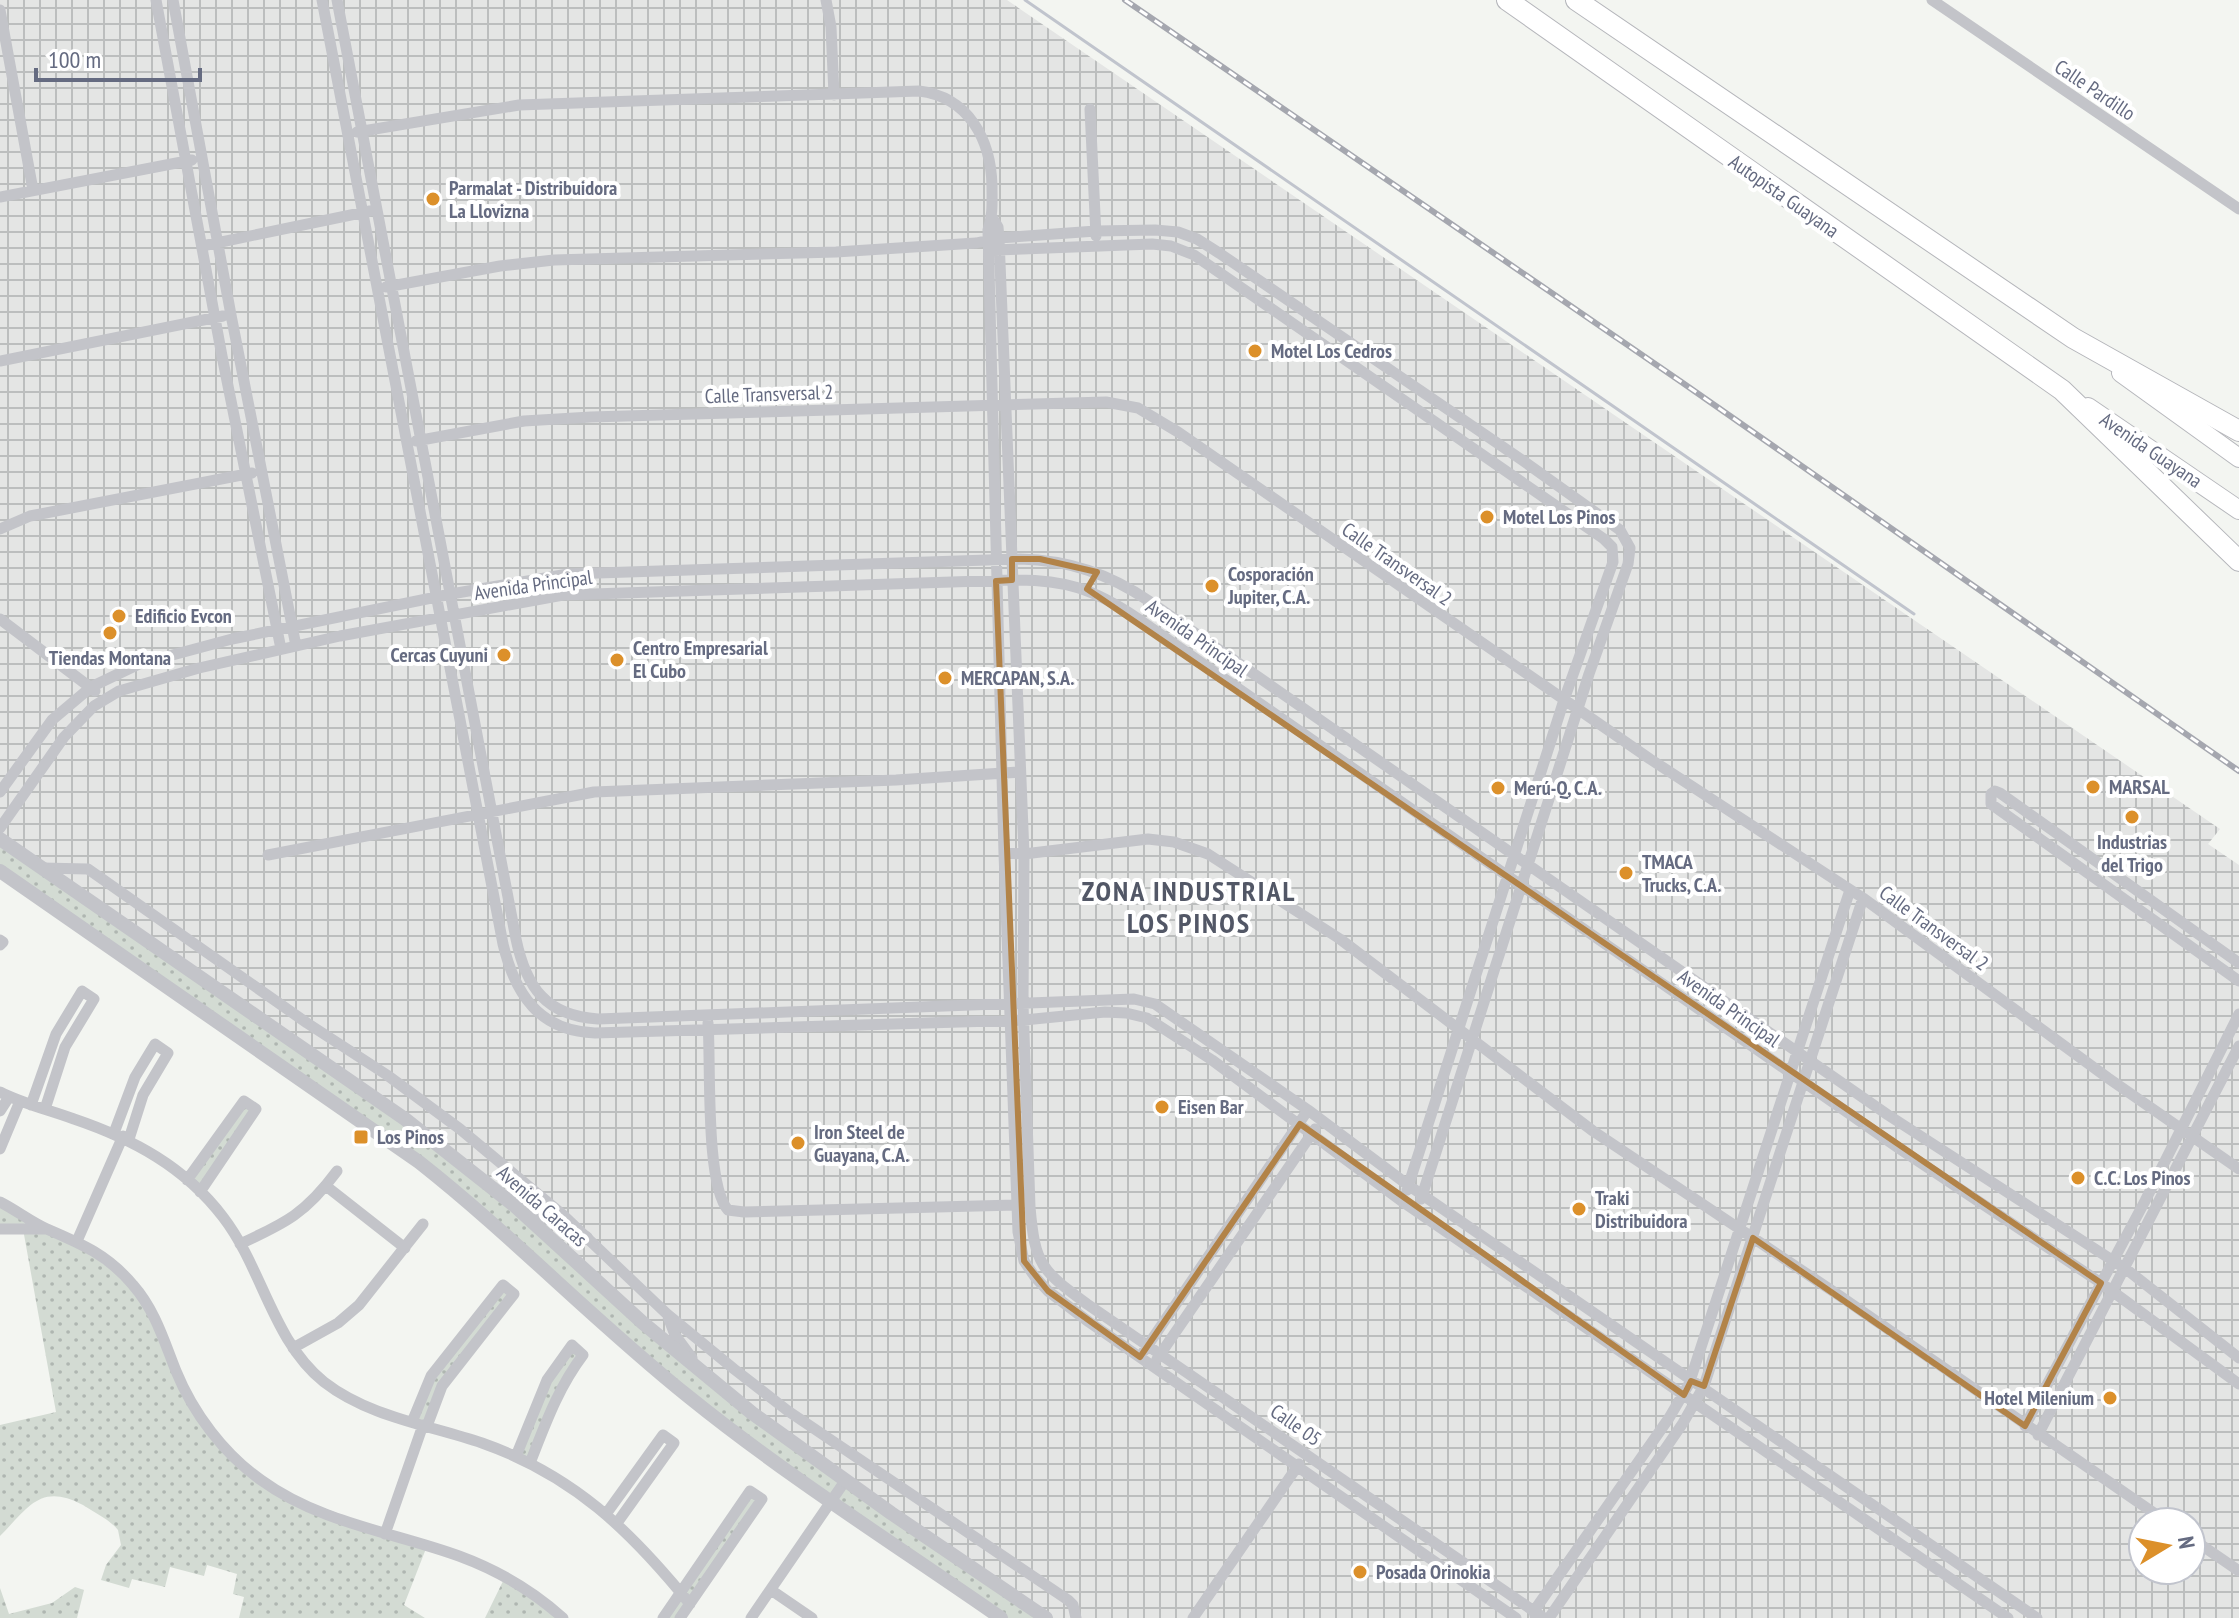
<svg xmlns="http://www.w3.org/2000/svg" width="2239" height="1618" font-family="'PT Sans Narrow',sans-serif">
<defs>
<pattern id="industrial-grid" width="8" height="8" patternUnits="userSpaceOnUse" patternTransform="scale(2)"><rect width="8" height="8" fill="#e4e5e4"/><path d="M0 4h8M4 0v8" fill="none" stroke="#bcbebe"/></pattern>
<pattern id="green-dots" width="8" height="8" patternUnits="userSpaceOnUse" patternTransform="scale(2)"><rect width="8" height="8" fill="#d3dbd3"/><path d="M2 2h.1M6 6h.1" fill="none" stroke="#afb6b1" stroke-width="1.8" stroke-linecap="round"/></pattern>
</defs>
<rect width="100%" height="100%" fill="#f3f5f1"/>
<path fill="url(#industrial-grid)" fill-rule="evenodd" d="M0 0H1007L2220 829 2208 844 2239 865V1618H1047L891 1513 0 838ZM2143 1522H2191V1570H2143Z"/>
<path fill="url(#green-dots)" d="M0 838 405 1119 682 1357 1047 1618H1001L718 1420 481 1212 0 871Z
M244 1101 256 1109 199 1191 188 1181Z
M0 1202 62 1234 134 1286 176 1372 216 1436 277 1491 427 1546 404 1605 425 1618H239L244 1597 233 1594 237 1574 207 1565 204 1576 170 1567 165 1587 132 1579 129 1588 101 1580 106 1565 121 1545 118 1530C109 1519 95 1513 83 1505 40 1482 28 1508 0 1536V1425L56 1412 23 1229H0Z
M503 1285 514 1294 448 1377 427 1426 412 1422 419 1402Z
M572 1345 583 1355 530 1463 516 1456 541 1393Z
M750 1491 762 1499 680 1618H663Z
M505 1577 563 1618H485Z
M75 1587 84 1590 77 1618H0V1588L9 1614 52 1603Z"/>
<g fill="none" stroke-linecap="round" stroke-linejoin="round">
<path stroke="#c0c4cd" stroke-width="3" d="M1025 0 1914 614"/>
<g stroke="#b6b7bc" stroke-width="20">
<path id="primary" d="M2121 373 2239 458
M2088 407 2239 510"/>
</g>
<g stroke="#b5b6bb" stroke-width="22">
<path id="motorway" d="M1507 0 2062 390 2239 561
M1576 0 2073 338 2239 431"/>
</g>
<path stroke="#c3c4c9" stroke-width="11" d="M156 0 222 356 281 649
M173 0 231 315 296 646
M322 0 503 944C515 994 539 1031 595 1033L1024 1020 1105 1012 1126 1013 1147 1018 1212 1060 1403 1202 2008 1618
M337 0 516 939C526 987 546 1016 598 1019L1134 999 1155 1004 1308 1110 1408 1185 2037 1618
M826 0 831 27 834 95
M1932 0 2239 209
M0 10 33 190
M1090 109 1096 236
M357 132 519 105 919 91C969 97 991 140 992 186 992 202 993 215 988 230L1004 853 1018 1232 1024 1261 1035 1277 1048 1291 1089 1322 1516 1618
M0 197 192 160
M992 217 998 227 999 238 1024 854 1023 1004 1030 1207C1035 1265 1041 1270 1087 1304L1544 1618
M202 246 370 211
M995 250 1152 244 1171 246 1194 255 1604 539 1612 547 1613 562 1564 700 1407 1190
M386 287 500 266 554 260 836 252 976 243 999 238 1096 231 1155 230 1178 232 1197 239 1219 253 1522 460 1620 530 1630 548 1628 564 1589 674 1421 1199
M0 361 223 316
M416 441 524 421 591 417 1106 402 1138 408 1178 432 1650 759 1863 898 2108 1078 2239 1169
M0 529 30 516 252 473
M0 619 95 691
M0 792 52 720 91 687 139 664 232 639 451 594 568 574 1020 559C1069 560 1109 574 1149 601L1888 1115 2126 1269 2239 1358
M0 828 64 737 94 706 119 691 199 668 340 636 563 595 1012 580C1064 579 1094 589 1137 618L1897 1147 2101 1283 2239 1384
M1004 853 1024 854 1148 839 1174 842 1208 854 1340 939 1593 1131 1840 1296 2167 1522
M268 855 594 792 896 780 1020 772
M42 868 88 869 307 1023 387 1075 460 1129 563 1215 667 1314 734 1369 788 1411 1068 1600 1073 1605 1076 1618
M0 940 3 942 0 945
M2239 963 2000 793 1995 791 1991 794V804L2239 981
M708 1023C711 1062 705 1185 728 1210L744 1212 1016 1205
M0 1092C23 1104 50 1110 74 1119 133 1139 185 1167 223 1217 263 1269 272 1340 324 1382 369 1417 429 1425 482 1443 573 1475 630 1530 690 1604
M31 1105 56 1034 82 991 94 999 65 1047 45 1109
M0 1111 9 1097
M114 1133 135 1077 155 1044 168 1053 143 1095 129 1139
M0 1149 20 1101
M187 1180 244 1101 256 1109 200 1192
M326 1186 405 1248
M0 1202C16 1210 31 1222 47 1229 82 1244 108 1255 133 1285 155 1310 164 1341 176 1371 193 1413 224 1454 261 1480 320 1523 393 1532 459 1556 497 1570 533 1591 563 1618
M0 1229H45
M77 1241 123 1136
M240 1244C286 1223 306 1213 337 1171
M667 1314 675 1335 692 1358
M293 1348 338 1323 359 1305 423 1224
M1144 1351 1308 1110
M1157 1359 1315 1129
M412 1422 431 1376 503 1285 514 1294 442 1386 427 1426
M2025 1426 2145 1201 2239 1014
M2038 1435 2239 1046
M516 1456 547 1380 572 1345 583 1355C558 1388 545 1425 530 1463
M606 1514 663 1435 674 1443 617 1523
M385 1534 423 1425
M2191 1538 2239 1571
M771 1590 812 1618
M1535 1616 1534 1611 1669 1418 1689 1384 1850 890
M663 1618 750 1491 762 1499 680 1618
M751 1618 845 1481
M1193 1618 1299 1464
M1549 1618 1683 1423 1704 1386 1863 898"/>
<path stroke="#c3c4c9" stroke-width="14" d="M0 839 405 1119 515 1206 643 1323 752 1413 891 1513 1046 1618
M0 871 419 1162C513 1236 595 1322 689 1397 788 1477 896 1545 1001 1618
M516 1199 586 1238"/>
<use href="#primary" stroke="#fff" stroke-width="18"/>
<use href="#motorway" stroke="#fff" stroke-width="20"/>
<g stroke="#a5a7af" stroke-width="6">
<path id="rail" d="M1125 0 1680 381 2239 771"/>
</g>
<use href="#rail" stroke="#fff" stroke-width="3" stroke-dasharray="9" stroke-linecap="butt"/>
</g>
<path fill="none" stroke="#b28348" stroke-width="6" stroke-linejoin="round" d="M1012 559H1040L1097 572 1087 589 2101 1283 2025 1426 1753 1238 1704 1386 1691 1381 1684 1395 1300 1124 1140 1357 1048 1291 1024 1261 996 581 1012 580Z"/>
<g fill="#dc902a" stroke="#fff" stroke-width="3">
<circle cx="433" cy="199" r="8"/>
<circle cx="1255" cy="351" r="8"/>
<circle cx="1487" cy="517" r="8"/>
<circle cx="1212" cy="586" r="8"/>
<circle cx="119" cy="616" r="8"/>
<circle cx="110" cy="633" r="8"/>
<circle cx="504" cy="655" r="8"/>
<circle cx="617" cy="660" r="8"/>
<circle cx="945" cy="678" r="8"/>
<circle cx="2093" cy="787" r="8"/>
<circle cx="1498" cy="788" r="8"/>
<circle cx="2132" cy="817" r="8"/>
<circle cx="1626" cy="873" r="8"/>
<circle cx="1162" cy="1107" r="8"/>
<rect x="353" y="1129" width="16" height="16" rx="4"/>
<circle cx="798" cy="1143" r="8"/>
<circle cx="2078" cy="1178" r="8"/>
<circle cx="1579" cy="1209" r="8"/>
<circle cx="2110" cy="1398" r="8"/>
<circle cx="1360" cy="1572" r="8"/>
</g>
<g text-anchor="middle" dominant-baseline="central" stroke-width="8" stroke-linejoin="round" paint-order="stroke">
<g font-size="20" fill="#656b81" stroke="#fff">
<text transform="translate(2095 90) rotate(34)">Calle Pardillo</text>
<text transform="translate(1784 196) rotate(35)">Autopista Guayana</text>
<text transform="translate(769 394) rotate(-2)">Calle Transversal 2</text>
<text transform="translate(2151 450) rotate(34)">Avenida Guayana</text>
<text transform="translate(1397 564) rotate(35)">Calle Transversal 2</text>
<text transform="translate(533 585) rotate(-8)">Avenida Principal</text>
<text transform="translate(1197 638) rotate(35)">Avenida Principal</text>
<text transform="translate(1934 928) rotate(36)">Calle Transversal 2</text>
<text transform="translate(1729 1008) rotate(35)">Avenida Principal</text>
<text transform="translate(542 1206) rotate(41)">Avenida Caracas</text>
<text transform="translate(1296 1425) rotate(35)">Calle 05</text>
</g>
<g font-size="20" font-weight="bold" fill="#656b81" stroke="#fff" text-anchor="start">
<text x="449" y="188">Parmalat - Distribuidora<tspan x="449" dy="23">La Llovizna</tspan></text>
<text x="1271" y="351">Motel Los Cedros</text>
<text x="1503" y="517">Motel Los Pinos</text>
<text x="1228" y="574">Cosporación<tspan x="1228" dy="23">Jupiter, C.A.</tspan></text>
<text x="135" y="616">Edificio Evcon</text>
<text x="633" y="648">Centro Empresarial<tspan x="633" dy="23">El Cubo</tspan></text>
<text x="488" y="655" text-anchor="end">Cercas Cuyuni</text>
<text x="110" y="658" text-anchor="middle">Tiendas Montana</text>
<text x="961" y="678">MERCAPAN, S.A.</text>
<text x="2109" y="787">MARSAL</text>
<text x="1514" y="788">Merú-Q, C.A.</text>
<text x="2132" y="842" text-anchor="middle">Industrias<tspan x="2132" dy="23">del Trigo</tspan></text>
<text x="1642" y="862">TMACA<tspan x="1642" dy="23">Trucks, C.A.</tspan></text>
<text x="1178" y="1107">Eisen Bar</text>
<text x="814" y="1132">Iron Steel de<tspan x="814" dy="23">Guayana, C.A.</tspan></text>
<text x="377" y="1137">Los Pinos</text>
<text x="2094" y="1178">C.C. Los Pinos</text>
<text x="1595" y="1198">Traki<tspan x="1595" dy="23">Distribuidora</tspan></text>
<text x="2094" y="1398" text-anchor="end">Hotel Milenium</text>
<text x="1376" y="1572">Posada Orinokia</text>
</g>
<g font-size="28" font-weight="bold" letter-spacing="2" fill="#525766" stroke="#fff">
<text x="1189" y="890">ZONA INDUSTRIAL<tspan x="1189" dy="32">LOS PINOS</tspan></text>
</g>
</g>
<g transform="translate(2167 1546) rotate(80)"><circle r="38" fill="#ffffff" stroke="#c1c4cd" stroke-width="2"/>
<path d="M0-6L14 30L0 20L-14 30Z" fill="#dc902a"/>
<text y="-12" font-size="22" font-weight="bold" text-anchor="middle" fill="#656b81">N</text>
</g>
<path d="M36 68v12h164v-12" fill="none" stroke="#656b81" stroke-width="4"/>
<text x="48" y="68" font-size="24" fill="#656b81" stroke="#ffffff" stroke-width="6" paint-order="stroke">100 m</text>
</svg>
